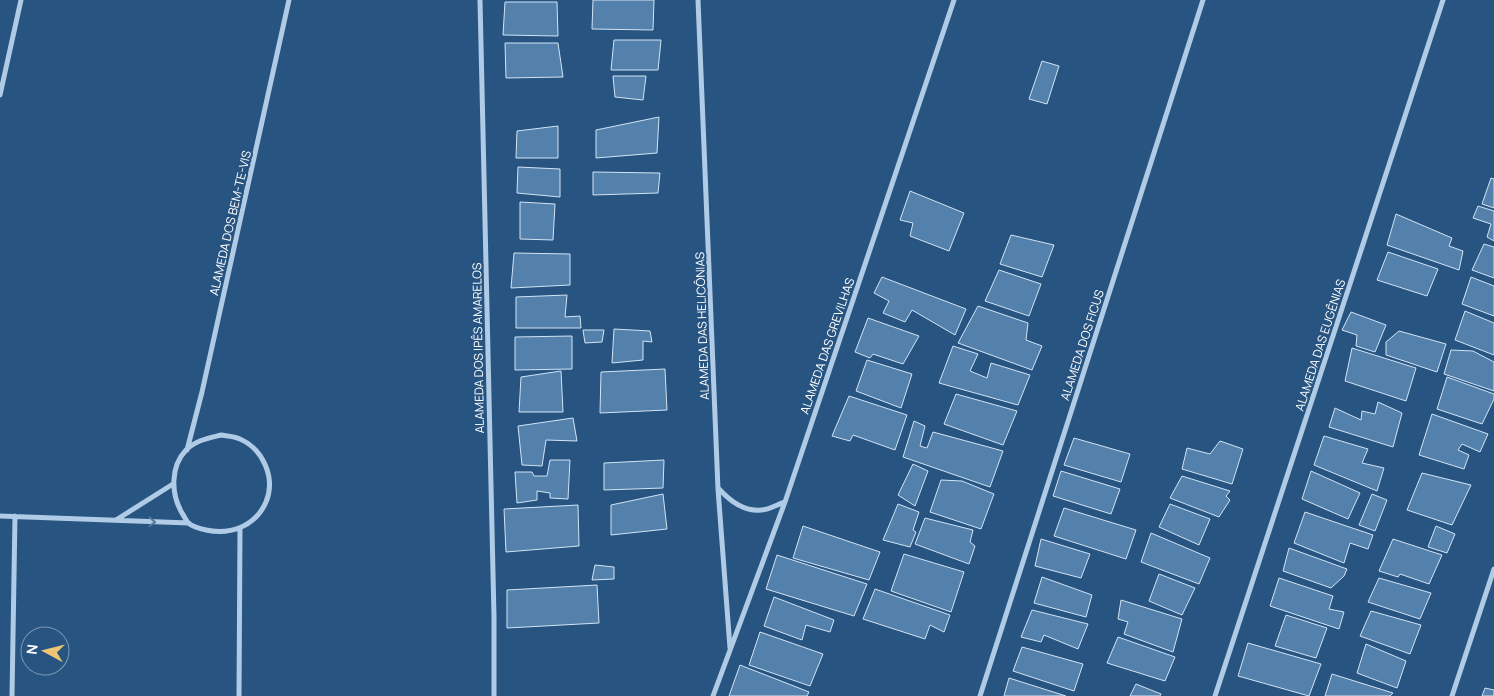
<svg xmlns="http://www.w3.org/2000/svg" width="1494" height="696" font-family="Manrope,sans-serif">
<rect width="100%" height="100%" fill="#275481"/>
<path fill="#5481ac" stroke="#d2e4f5" d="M593 0H654L653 30 592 29Z
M505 2H557L558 36 503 35Z
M614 40H661L658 70H611Z
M505 43H558L563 77 506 78Z
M1042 61 1059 66 1047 104 1029 99Z
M613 76H646L643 100 615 97Z
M659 117 657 153 596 158V130Z
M558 126V158H516L517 131Z
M518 167 560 169V197L517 193Z
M593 172 660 173 658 193 593 195Z
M1491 178 1494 179V208L1482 204Z
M910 191 964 213 949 251 910 236 913 223 900 220Z
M520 202 555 204 553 240 520 239Z
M1478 206 1494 211V241L1487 237 1491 224 1473 218Z
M1396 214 1452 238 1449 246 1463 251 1459 270 1387 245Z
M1011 235 1054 245 1042 277 1000 264Z
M1484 244 1494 247V278L1472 270Z
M1388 252 1438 269 1427 296 1377 280Z
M514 253 570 254V285L511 288Z
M999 270 1041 284 1029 316 985 301Z
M882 277 966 309 955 335 912 310 905 322 883 313 889 301 874 293Z
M1471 277 1494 286V316L1462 304Z
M567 295 565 317 580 316 581 328H516V297Z
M978 306 1028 323 1026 340 1042 346 1032 370 958 343Z
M1465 311 1494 323V355L1455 340Z
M1351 312 1386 325 1375 352 1356 346 1357 335 1342 330Z
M868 318 919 336 903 364 873 354 870 358 855 352Z
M614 329 650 331 652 342 643 341V360L612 363Z
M583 330H604L602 342 585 343Z
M1399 331 1446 344 1437 372 1386 355V342Z
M572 336V369L515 370V337Z
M953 346 978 354 970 371 987 378 991 363 1030 375 1018 405 939 383Z
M1352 348 1416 368 1406 401 1345 381Z
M1451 350 1473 351 1494 362V391L1444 374Z
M867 360 912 374 901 408 856 391Z
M665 369 667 410 600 413 601 372Z
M561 371 563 412H519L521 377Z
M1447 377 1494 394V399L1482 424 1437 409Z
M956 394 1017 411 1003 445 944 424Z
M849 396 907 415 895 450 853 435 850 441 832 436Z
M1378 402 1402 413 1393 447 1329 427 1335 408 1361 420 1362 411 1375 414Z
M1432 414 1488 434 1480 452 1462 444 1458 450 1469 455 1464 469 1419 455Z
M573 418 577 441 546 440 542 466 522 465 518 426Z
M914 421 925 426 920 446 927 448 933 432 1003 451 990 487 903 457Z
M1324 436 1368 449 1362 463 1384 468 1377 491 1314 465Z
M1074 438 1130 454 1121 482 1064 465Z
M1220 441 1243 449 1232 484 1182 469 1187 448 1210 454Z
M550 460H570L568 499 550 498V493L537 491V500L517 503 515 472H532L534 476H547Z
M664 460 663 488 604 490V463Z
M913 464 928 471 915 506 898 495Z
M1061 471 1120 489 1111 514 1053 496Z
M1311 471 1360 493 1348 519 1302 499Z
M1422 473 1471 485 1452 525 1407 510Z
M1182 476 1230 491 1226 496 1230 500 1219 517 1170 498Z
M941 480 962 481 994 494 981 529 930 512Z
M663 494 667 529 611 535V505Z
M1372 494 1387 500 1375 531 1359 525Z
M898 504 919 512 913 530 916 532 910 547 883 540Z
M1170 504 1210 519 1199 545 1159 527Z
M578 505 579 546 506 552 504 509Z
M1064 508 1136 530 1126 559 1054 536Z
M1305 512 1373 535 1368 549 1350 543 1344 563 1294 543Z
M925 518 973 530 970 542 975 546 969 564 915 544Z
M803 526 880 552 869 580 793 558Z
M1436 526 1455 534 1447 553 1428 547Z
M1151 533 1210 558 1199 584 1141 562Z
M1041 539 1090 554 1081 578 1035 566Z
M1393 539 1442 555 1429 584 1400 574 1398 577 1379 571Z
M1289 548 1347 569 1344 576 1331 588 1283 571Z
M904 554 964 572 951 612 891 591Z
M777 555 867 584 854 616 766 589Z
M595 565 614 567V579L592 580Z
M1159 574 1195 588 1182 615 1149 601Z
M1042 577 1092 595 1086 617 1034 603Z
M1279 578 1333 596 1329 609 1344 612 1339 629 1270 606Z
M1379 578 1431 593 1420 619 1368 602Z
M597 585 599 623 507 628V590Z
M875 589 950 615 944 632 930 625 925 639 863 619Z
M774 597 834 620 830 632 806 625 802 640 764 626Z
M1121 600 1182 619 1173 652 1124 634 1128 622 1118 619Z
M1032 610 1088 624 1078 649 1044 635 1041 642 1021 637Z
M1371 611 1421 625 1410 654 1360 636Z
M1286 615 1327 628 1316 658 1275 646Z
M760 632 823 654 810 686 749 665Z
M1118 637 1175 657 1165 681 1107 663Z
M1248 643 1321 664 1309 696 1238 676Z
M1366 644 1406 661 1397 688 1357 673Z
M1022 647 1083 664 1074 691 1013 671Z
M740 665 809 692 807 696H729Z
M1332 674 1393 693 1390 696H1325Z
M1009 678 1066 696H1004Z
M1136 684 1161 694 1160 696H1130Z
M1485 688 1494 690V696H1482Z"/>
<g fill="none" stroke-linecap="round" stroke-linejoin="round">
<path stroke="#afcbe6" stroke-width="5" d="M480 0 494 617V696
M698 0 718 489 730 648
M0 95 21 0
M221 435C227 436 234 436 240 439 263 449 276 478 266 502 255 527 230 535 206 530 201 529 192 526 188 523 186 520 184 516 182 513 171 494 170 467 186 450 196 440 209 438 221 435Z
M187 450 202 392 289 0
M719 489C730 501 744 512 761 510 769 510 778 504 785 502
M0 516 189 523
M116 520 173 484
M12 696 15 516
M239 696 240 529
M713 696 785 502 954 0
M980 696 1203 0
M1215 696 1443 0
M1452 696 1494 569"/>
</g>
<defs><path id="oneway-chevron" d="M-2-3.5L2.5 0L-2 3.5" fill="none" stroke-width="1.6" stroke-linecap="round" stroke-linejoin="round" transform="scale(1.25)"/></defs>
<use stroke="#50789f" href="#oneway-chevron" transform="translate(152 522) rotate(3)"/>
<g text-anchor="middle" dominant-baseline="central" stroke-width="4.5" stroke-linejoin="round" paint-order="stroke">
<g font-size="12" fill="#fff" stroke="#275481">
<text transform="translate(230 223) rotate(-77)">ALAMEDA DOS BEM-TE-VIS</text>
<text transform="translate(702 326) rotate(-92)">ALAMEDA DAS HELICÔNIAS</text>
<text transform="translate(1082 345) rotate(-72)">ALAMEDA DOS FICUS</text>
<text transform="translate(1320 345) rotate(-72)">ALAMEDA DAS EUGÊNIAS</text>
<text transform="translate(827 346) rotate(-71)">ALAMEDA DAS GREVILHAS</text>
<text transform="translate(478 348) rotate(-91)">ALAMEDA DOS IPÊS AMARELOS</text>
</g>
</g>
<g transform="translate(45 651) rotate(277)"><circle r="24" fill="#275481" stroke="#7d98b3"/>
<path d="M0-4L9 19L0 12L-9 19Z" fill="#eec475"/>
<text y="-8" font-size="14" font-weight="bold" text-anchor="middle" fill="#ffffff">N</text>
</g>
</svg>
